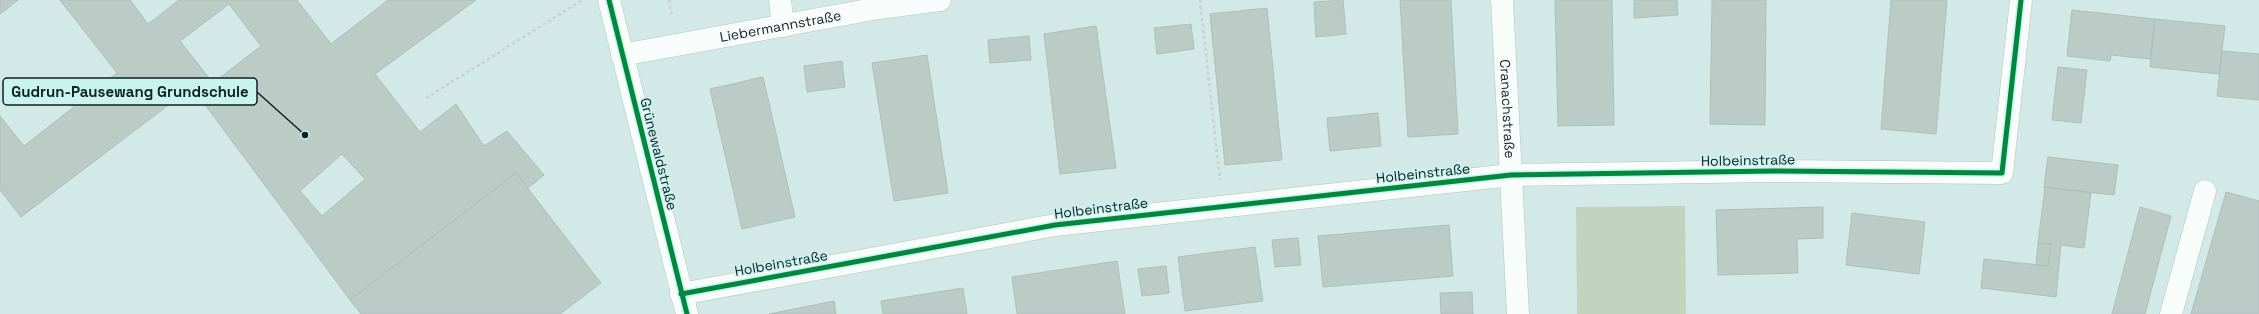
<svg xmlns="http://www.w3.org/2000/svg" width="2259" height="314" font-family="'Space Grotesk',sans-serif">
<rect width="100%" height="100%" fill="#d2e9e7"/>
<path fill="#c2d4be" d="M1685 206 1686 314H1577L1576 207Z"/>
<path fill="#bbccc7" stroke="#aebfba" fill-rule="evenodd" d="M0 0H18L0 14Z
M60 0H130L148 24 179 0H297L331 44 388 0H476L375 74 420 132 456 104 484 146 507 131 544 175 528 188 516 173 350 300 192 87 21 217 0 190V116L24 146 117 73ZM229 4 261 46 213 83 180 41ZM342 154 365 179 322 216 300 191Z
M1343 0 1346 34 1316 37 1314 2Z
M1400 0H1451L1458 134 1408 137Z
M1555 0H1612L1614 125 1558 126Z
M1634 0H1677L1678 15 1634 18Z
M1712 0H1766L1765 125 1710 124Z
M1891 0H1947L1936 134 1881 129Z
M1267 8 1282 160 1225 165 1210 14Z
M2072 10 2155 19 2150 59 2111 55 2110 61 2067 56Z
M2155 19 2225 26 2219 74 2150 67Z
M1191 24 1194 49 1157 54 1154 28Z
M1096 26 1116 168 1060 174 1044 34Z
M1029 36 1031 60 990 63 988 40Z
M2222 51 2259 54V100L2217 96Z
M927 55 948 193 894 201 872 63Z
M842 61 845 87 807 92 804 66Z
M2058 67 2087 70 2081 123 2052 120Z
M763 77 795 217 742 229 710 89Z
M1378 113 1381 146 1330 151 1327 118Z
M2048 157 2118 165 2114 195 2044 187Z
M516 173 601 283 560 314H361L350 300Z
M2045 187 2091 193 2084 248 2061 245 2056 297 1981 288 1984 259 2048 266 2051 244 2038 243Z
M2226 192 2259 201V314H2191Z
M1823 207V238L1797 239 1798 273 1718 275 1716 210Z
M2140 207 2171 216 2145 314H2112Z
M1852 213 1925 222 1919 274 1846 265Z
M1449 225 1453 276 1323 287 1318 236Z
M1298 238 1301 265 1275 267 1272 240Z
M2038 243 2051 244 2048 266 2036 265Z
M1255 247 1263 301 1185 311 1178 257Z
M1117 261 1125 314H1017L1012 277Z
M1166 266 1169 293 1142 296 1138 269Z
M963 288 967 314H883L881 301Z
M1472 292 1473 314H1441L1440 293Z
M834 301 836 314H769Z"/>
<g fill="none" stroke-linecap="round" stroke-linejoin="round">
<g stroke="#b1c4c2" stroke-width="23">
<g id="minor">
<path d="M609 0 687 314"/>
<path d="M780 0 783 26"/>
<path id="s1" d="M1502 0 1518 314"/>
<path id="s2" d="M622 55 879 8 940 0"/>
<path d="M681 294 1055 225 1511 175 1773 171 2002 173 2021 0"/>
<path d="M2171 314 2205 191"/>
</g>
</g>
<path stroke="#c9d0cf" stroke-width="2.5" stroke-dasharray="3 3" stroke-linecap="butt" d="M669 0 672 17
M1200 0 1220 180
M426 98 581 1"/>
<use href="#minor" stroke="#f8fcfb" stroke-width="22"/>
<g stroke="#c8f3ef" stroke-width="8">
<path id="cycleway" d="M609 0 687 314
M681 294 1055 225 1511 175 1773 171 2002 173 2021 0"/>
</g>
<use href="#cycleway" stroke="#00873e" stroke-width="5"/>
</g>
<g text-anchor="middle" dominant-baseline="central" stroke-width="3" stroke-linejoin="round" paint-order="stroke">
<g font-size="14" fill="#112120" stroke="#c8f3ef">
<text stroke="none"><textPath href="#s2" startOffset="161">Liebermannstraße</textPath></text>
<text stroke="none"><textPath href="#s1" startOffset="109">Cranachstraße</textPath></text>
<text transform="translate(659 154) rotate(76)">Grünewaldstraße</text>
<text transform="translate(1748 160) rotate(-1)">Holbeinstraße</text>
<text transform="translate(1423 173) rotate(-6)">Holbeinstraße</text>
<text transform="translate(1101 208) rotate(-7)">Holbeinstraße</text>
<text transform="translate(781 263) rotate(-10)">Holbeinstraße</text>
</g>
</g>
<path fill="none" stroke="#112120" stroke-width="1.5" d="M305 135L257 92"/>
<circle fill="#112120" stroke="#c8f3ef" stroke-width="1.5" cx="305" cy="135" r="4"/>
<rect fill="#c8f3ef" stroke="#112120" stroke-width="1.5" x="3" y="78" width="254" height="27" rx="4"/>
<g font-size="15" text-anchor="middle" font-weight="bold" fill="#112120">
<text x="130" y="97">Gudrun-Pausewang Grundschule</text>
</g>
</svg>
